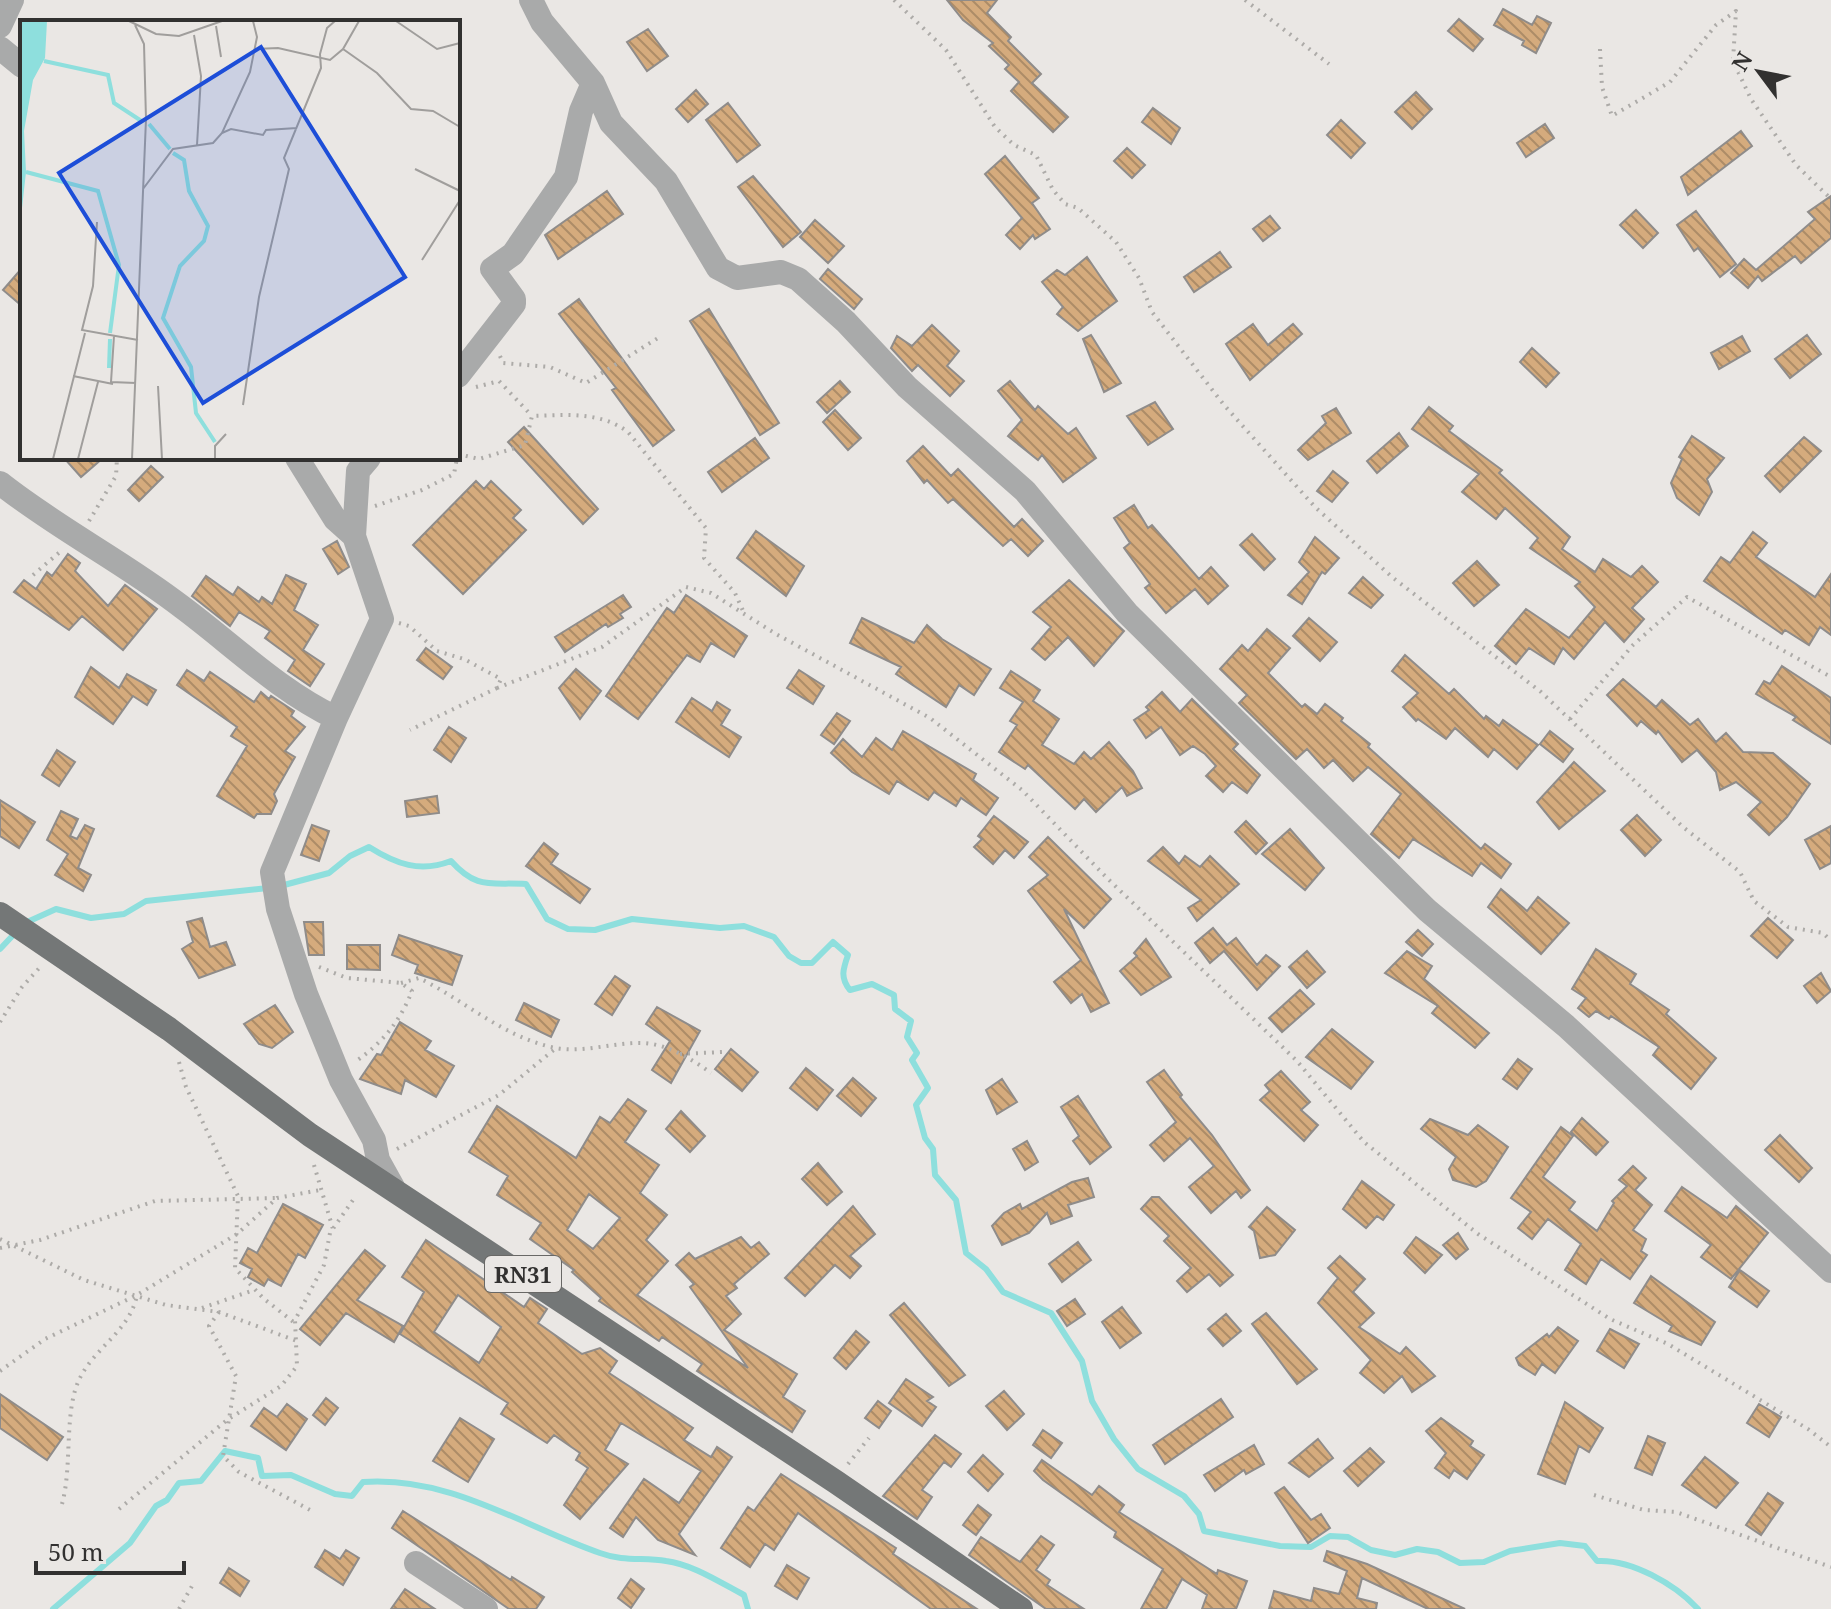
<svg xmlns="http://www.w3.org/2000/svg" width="1831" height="1609" font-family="'Noto Serif',serif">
<defs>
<pattern id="building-back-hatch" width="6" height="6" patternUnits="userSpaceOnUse" patternTransform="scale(2)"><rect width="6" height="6" fill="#d5ab7d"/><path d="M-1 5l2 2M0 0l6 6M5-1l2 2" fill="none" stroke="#ad8c67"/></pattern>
</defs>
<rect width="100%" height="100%" fill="#eae7e4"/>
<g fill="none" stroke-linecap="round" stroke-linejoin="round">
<path stroke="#8edfdd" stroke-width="6" d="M284 885 329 873 350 856 369 847C396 864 420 873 451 861 477 890 490 882 526 884L547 919 568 929 595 930 632 919 720 928 744 926 774 937 789 956 801 963H812L833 942 848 955C843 969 840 978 850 990L872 984 894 995 895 1009 911 1021 907 1037 917 1053 912 1060 928 1088 916 1105 925 1138 933 1149 935 1175 956 1200 966 1253 986 1269 1003 1292 1051 1313 1082 1361 1092 1401 1114 1439 1138 1469 1184 1496 1199 1514 1204 1531 1280 1546 1311 1547 1330 1536 1348 1537 1371 1550 1395 1555 1417 1549 1438 1552 1460 1563 1484 1562 1510 1551 1560 1543 1585 1546 1597 1561C1631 1559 1675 1584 1698 1609
M25 923 56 909 91 918 124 914 146 901 268 888
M0 949 17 931
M53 1609 130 1543 156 1506 167 1500 179 1483 201 1481 225 1451 258 1458 262 1476 291 1475 335 1494 352 1496 363 1482C451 1476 520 1525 600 1553 624 1562 644 1557 666 1561 692 1564 721 1583 744 1595L748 1609"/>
</g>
<path fill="url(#building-back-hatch)" stroke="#8f8c8a" stroke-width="2" fill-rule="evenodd" d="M947 0H997L987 13 1011 37 1008 41 1041 74 1032 83 1068 117 1053 132 1011 91 1019 82 1005 69 1009 65 989 46 993 43 963 20Z
M1503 9 1532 25 1537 16 1551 23 1536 53 1522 45 1524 41 1494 25Z
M1459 19 1483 39 1473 51 1448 31Z
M648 29 668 56 647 71 627 42Z
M696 90 708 104 688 122 676 109Z
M1416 92 1432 109 1412 129 1395 112Z
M728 103 760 145 737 162 706 120Z
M1153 108 1180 128 1171 144 1142 122Z
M1341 120 1365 143 1351 158 1327 135Z
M1545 124 1554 138 1526 157 1517 143Z
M1741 131 1752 146 1688 195 1681 177Z
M1127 148 1145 165 1132 178 1114 161Z
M1005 156 1039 198 1032 203 1050 229 1035 239 1033 235 1020 249 1006 235 1022 218 985 174Z
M753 176 801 232 783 247 738 187Z
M607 191 623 214 558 259 545 235Z
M1831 196V238L1801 263 1795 256 1762 281 1758 276 1748 288 1731 273 1744 259 1756 270 1815 219 1808 212Z
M1636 210 1658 233 1643 248 1620 225Z
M1696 211 1736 264 1720 277 1698 248 1694 251 1677 225Z
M1270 216 1280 228 1263 241 1253 229Z
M815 220 844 246 828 263 800 237Z
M1220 252 1231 267 1194 292 1184 277Z
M1087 257 1117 301 1078 331 1057 314 1063 307 1042 282 1057 270 1065 275Z
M22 268V306L3 290Z
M828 269 862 299 854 309 820 279Z
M579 299 674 430 653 446 612 390 616 388 559 314Z
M709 309 779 423 760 435 690 321Z
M1253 324 1268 345 1293 324 1302 334 1250 380 1226 344Z
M932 325 959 351 947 366 964 381 950 396 918 365 912 371 891 348 897 336 912 346Z
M1091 335 1121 383 1104 392 1083 339Z
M1807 335 1821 354 1790 378 1775 359Z
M1742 336 1750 351 1719 369 1711 353Z
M1532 348 1559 373 1546 387 1520 362Z
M840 381 850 392 827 413 817 402Z
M1010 381 1035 410 1038 406 1068 434 1076 428 1096 458 1063 482 1042 455 1038 460 1008 436 1022 420 998 391Z
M1155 402 1173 429 1148 445 1127 416Z
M1429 407 1453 426 1449 431 1502 470 1499 473 1570 537 1562 549 1595 572 1603 559 1631 577 1642 566 1658 582 1632 608 1644 619 1624 642 1605 622 1574 659 1563 648 1554 664 1529 648 1516 664 1495 646 1526 609 1569 638 1595 607 1575 586 1580 582 1530 548 1538 538 1505 508 1496 519 1462 492 1479 474 1412 429Z
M1336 408 1351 433 1308 460 1298 450 1326 423 1322 416Z
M835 410 861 438 848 450 823 422Z
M524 427 598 509 583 524 508 442Z
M1399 433 1408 446 1377 473 1367 461Z
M1692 436 1724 458 1707 479 1712 492 1699 515 1677 498 1671 483 1682 459 1679 457Z
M1804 437 1821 451 1780 492 1765 476Z
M755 438 769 458 722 492 708 472Z
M923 446 951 476 958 469 1014 527 1022 519 1043 541 1028 556 1011 539 1003 546 953 499 948 503 927 480 924 483 907 461Z
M64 458H103L81 477Z
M151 466 163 477 139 501 128 490Z
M1333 471 1348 483 1332 502 1317 491Z
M476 481 484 489 491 481 521 510 513 518 526 530 463 594 413 545Z
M1134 505 1148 528 1152 525 1199 579 1211 567 1228 586 1208 604 1195 589 1166 613 1145 588 1150 584 1124 548 1130 543 1114 518Z
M756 531 804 566 786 596 737 558Z
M1753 532 1767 543 1756 557 1815 597 1831 574V635L1820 627 1809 645 1785 630 1782 634 1704 581 1721 557 1730 563Z
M1252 534 1275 559 1264 570 1240 545Z
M1315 537 1339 558 1325 574 1322 572 1302 604 1288 595 1309 572 1299 562Z
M337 541 349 567 338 574 323 549Z
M68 554 80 563 75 571 108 606 125 585 157 609 123 650 82 616 69 630 14 592 24 580 36 589 47 572 52 576Z
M1477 561 1499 585 1474 606 1453 583Z
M286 575 306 584 294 610 318 625 303 650 324 664 310 686 288 671 295 660 265 638 270 631 239 612 230 626 192 596 206 576 233 595 238 587 259 602 262 597 272 604Z
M1363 577 1383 595 1371 608 1349 593Z
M1069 580 1124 631 1094 666 1068 637 1045 660 1032 649 1051 627 1033 612Z
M623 595 631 607 620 614 623 618 608 627 606 624 565 652 555 637Z
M686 595 747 636 734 657 711 643 700 662 687 655 638 719 606 696 667 608 674 613Z
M862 618 914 643 927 625 942 639 991 669 974 695 959 685 946 707 896 674 901 667 850 643Z
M1309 618 1337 642 1320 661 1293 636Z
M1267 629 1290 648 1268 673 1302 707 1305 704 1317 714 1325 704 1343 718 1341 721 1370 744 1368 747 1481 849 1485 844 1511 864 1501 878 1481 863 1472 876 1413 839 1399 858 1371 834 1401 794 1368 767 1353 781 1333 760 1324 768 1307 749 1296 759 1239 703 1247 695 1220 669 1242 645 1248 651Z
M426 648 452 667 443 679 417 660Z
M1405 655 1449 694 1454 689 1484 719 1486 716 1499 726 1503 720 1538 745 1517 769 1494 749 1488 757 1455 728 1446 739 1418 719 1416 721 1403 707 1418 693 1392 671Z
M1782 666 1831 698V744L1793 720 1796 717 1756 694 1764 681 1770 684Z
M91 667 119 688 127 674 156 690 147 705 133 696 113 724 75 697Z
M576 669 601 691 580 719 559 688Z
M187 670 204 681 210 672 254 702 261 692 269 699 271 696 294 711 291 716 305 727 285 751 295 757 274 794 277 801 271 814H257L254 818 217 796 247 746 231 736 237 727 177 685Z
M799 670 824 686 813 704 787 688Z
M1011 671 1040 690 1033 701 1059 719 1042 745 1074 764 1084 752 1091 759 1109 742 1133 771 1142 788 1127 796 1122 787 1096 812 1084 799 1075 809 1028 765 1025 769 999 752 1017 725 1010 721 1023 702 1000 688Z
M1623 679 1656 707 1662 700 1690 725 1698 719 1716 742 1726 733 1743 752 1773 753 1810 784 1787 817 1769 835 1748 815 1761 802 1736 782 1720 790 1716 772 1697 750 1682 762 1658 731 1656 734 1641 721 1637 726 1607 695Z
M1162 692 1180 712 1192 699 1238 744 1233 749 1260 775 1247 793 1232 782 1223 792 1206 776 1216 766 1205 754 1193 746 1180 755 1161 727 1146 738 1134 720 1149 710 1146 707Z
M692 698 712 711 717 702 730 710 721 725 741 737 729 757 676 722Z
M837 713 850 721 834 744 821 735Z
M449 727 466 738 451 762 434 750Z
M903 731 976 774 973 780 998 798 986 815 961 798 956 806 934 792 928 800 897 781 889 794 852 772 831 753 843 739 862 757 876 738 892 750Z
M1550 731 1573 749 1563 762 1540 744Z
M57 750 75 762 59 786 42 775Z
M1574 762 1605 791 1559 829 1537 802Z
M437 796 439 813 407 817 405 801Z
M0 800 35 822 19 848 0 836Z
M61 811 78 819 70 836 77 839 85 825 94 829 78 868 91 875 83 891 55 875 68 854 47 840Z
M1637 815 1661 840 1645 856 1621 830Z
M994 816 1028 842 1014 858 1005 850 993 864 974 847 982 839 978 836Z
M1246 821 1267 843 1256 854 1235 832Z
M312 825 329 831 319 861 301 855Z
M1831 826V863L1820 869 1805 840Z
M1290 829 1324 868 1305 890 1262 854Z
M1048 837 1111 899 1084 928 1064 909 1109 1003 1091 1012 1082 994 1071 1003 1054 982 1081 960 1028 891 1048 875 1029 857Z
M544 843 558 854 551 864 590 889 580 903 526 866Z
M1163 847 1179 864 1185 856 1200 867 1210 856 1239 884 1197 921 1188 908 1201 900 1148 861Z
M1501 889 1527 911 1538 897 1569 923 1541 954 1488 907Z
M202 918 210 947 226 942 235 965 199 978 182 949 193 942 187 922Z
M1768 918 1793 940 1777 958 1751 936Z
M304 922H323L324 955H309Z
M1213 928 1227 945 1236 938 1257 965 1266 955 1280 966 1257 990 1224 951 1210 963 1195 943Z
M1418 930 1433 944 1422 956 1406 942Z
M399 935 462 956 452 985 415 973 418 965 392 955Z
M1146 939 1171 977 1141 995 1120 971 1137 956 1134 953Z
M347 945H380V970L347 969Z
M1596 949 1636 974 1630 984 1669 1010 1666 1014 1716 1058 1691 1089 1653 1055 1659 1047 1611 1016 1609 1019 1596 1011 1589 1017 1578 1008 1586 998 1572 989Z
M1307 951 1325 972 1307 988 1289 967Z
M1407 951 1432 966 1424 979 1489 1033 1475 1048 1432 1013 1438 1006 1385 973Z
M1821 973 1831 991 1817 1003 1804 986Z
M615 976 630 986 612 1015 595 1004Z
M1300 990 1314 1004 1282 1032 1269 1018Z
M524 1003 559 1020 551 1037 516 1020Z
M275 1005 293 1032 272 1048 259 1044 244 1024Z
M657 1007 700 1031 671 1083 652 1070 670 1041 646 1024Z
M400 1022 431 1041 425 1050 454 1066 436 1097 405 1080 401 1094 360 1079 377 1054 381 1055Z
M1332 1029 1373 1062 1351 1089 1306 1057Z
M731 1049 758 1072 742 1091 715 1069Z
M1518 1059 1532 1069 1517 1089 1503 1079Z
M806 1068 833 1090 817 1110 790 1088Z
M1164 1070 1182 1095 1180 1097 1212 1135 1250 1190 1241 1198 1236 1191 1211 1213 1189 1187 1214 1166 1190 1138 1164 1161 1150 1145 1176 1122 1147 1082Z
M1281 1071 1310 1102 1301 1110 1318 1125 1304 1141 1260 1100 1270 1091 1265 1085Z
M853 1078 876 1098 861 1116 837 1096Z
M1002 1079 1017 1102 997 1114 986 1090Z
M1078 1096 1111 1147 1090 1164 1073 1141 1079 1136 1061 1107Z
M628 1099 646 1111 625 1142 659 1165 640 1193 667 1215 646 1240 668 1261 637 1295 748 1368 690 1287 694 1284 676 1265 689 1253 695 1259 741 1237 751 1248 759 1242 769 1254 734 1284 737 1288 726 1296 741 1314 724 1330 797 1374 783 1397 805 1411 792 1432 697 1371 702 1364 662 1337 659 1341 599 1301 601 1298 572 1272 574 1270 530 1239 541 1223 497 1195 508 1176 469 1152 497 1106 576 1158 600 1117 610 1123ZM589 1194 620 1218 593 1249 567 1230Z
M681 1111 705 1136 690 1152 666 1129Z
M1582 1118 1608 1142 1596 1155 1571 1132Z
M1430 1119 1468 1135 1478 1125 1508 1147 1486 1181 1476 1187 1453 1180 1449 1169 1456 1157 1421 1129Z
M1561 1127 1573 1136 1543 1177 1575 1202 1569 1210 1597 1231 1614 1203 1612 1201 1627 1186 1619 1180 1633 1166 1646 1178 1635 1190 1652 1205 1633 1230 1646 1239 1641 1251 1647 1255 1630 1279 1601 1259 1586 1284 1565 1270 1581 1244 1548 1219 1532 1239 1518 1228 1531 1212 1511 1198Z
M1780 1135 1812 1168 1799 1182 1765 1150Z
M1027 1141 1038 1162 1025 1170 1013 1149Z
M818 1163 842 1192 827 1205 802 1179Z
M1088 1178 1094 1197 1068 1205 1072 1216 1051 1224 1047 1213 1029 1233 1002 1245 992 1226 1004 1213 1020 1204 1022 1209 1072 1182Z
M1362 1181 1394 1205 1383 1220 1377 1216 1366 1228 1343 1209Z
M1682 1187 1727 1218 1736 1206 1768 1233 1731 1279 1701 1257 1711 1245 1665 1211Z
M1152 1197H1159L1233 1275 1220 1286 1209 1274 1187 1292 1177 1281 1191 1268 1164 1241 1169 1236 1141 1209Z
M283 1204 323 1225 305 1258 298 1254 281 1286 268 1279 264 1286 248 1277 252 1269 240 1263 248 1248 257 1253Z
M853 1206 875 1234 850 1256 861 1266 850 1278 835 1265 805 1296 785 1278Z
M1267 1207 1295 1230 1275 1255 1260 1258 1254 1231 1249 1227Z
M1458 1233 1468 1249 1456 1259 1443 1245Z
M1416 1237 1442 1255 1425 1273 1404 1253Z
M426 1240 524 1307 530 1298 547 1309 538 1323 582 1354 600 1348 617 1361 609 1373 693 1428 684 1440 711 1457 717 1447 732 1457 679 1534 695 1555 658 1540 636 1517 623 1537 610 1528 644 1479 679 1503 701 1471 621 1423 605 1450 628 1464 580 1519 564 1505 588 1468 576 1460 580 1453 554 1435 547 1443 501 1414 508 1403 400 1334 424 1292 402 1277ZM458 1295 501 1327 479 1363 434 1332Z
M1078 1242 1091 1260 1062 1282 1049 1264Z
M365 1250 385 1266 357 1300 403 1326 394 1342 346 1313 320 1345 300 1329Z
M1340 1256 1365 1279 1353 1292 1374 1313 1359 1327 1400 1354 1406 1347 1435 1376 1412 1392 1402 1376 1384 1393 1360 1373 1371 1360 1318 1303 1338 1278 1328 1268Z
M1740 1270 1769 1291 1757 1307 1729 1287Z
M1651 1276 1715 1322 1701 1345 1669 1331 1672 1326 1634 1303Z
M1075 1299 1085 1314 1067 1326 1057 1311Z
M904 1303 965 1375 949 1386 890 1315Z
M1122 1307 1141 1333 1120 1348 1102 1322Z
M1266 1313 1317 1369 1297 1384 1252 1324Z
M1226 1314 1241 1331 1223 1346 1208 1329Z
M1558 1327 1578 1341 1555 1373 1542 1364 1535 1375 1519 1365 1516 1358 1547 1334 1549 1337Z
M1610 1329 1639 1344 1624 1368 1597 1351Z
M856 1331 869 1342 846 1369 834 1358Z
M906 1379 933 1397 927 1401 936 1407 922 1426 889 1403Z
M1004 1391 1024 1414 1007 1430 986 1406Z
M0 1394 63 1437 47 1460 0 1428Z
M326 1398 338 1408 325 1425 313 1415Z
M1221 1399 1233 1417 1165 1464 1153 1445Z
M878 1401 891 1411 879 1428 865 1418Z
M1565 1402 1603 1428 1589 1452 1579 1446 1565 1484 1538 1474Z
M287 1404 307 1419 286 1450 251 1426 264 1408 277 1417Z
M1759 1404 1781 1417 1769 1437 1747 1423Z
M460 1418 494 1439 468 1482 433 1461Z
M1441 1418 1473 1441 1470 1446 1484 1455 1467 1479 1454 1470 1449 1478 1435 1468 1446 1453 1426 1431Z
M1043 1430 1062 1443 1051 1458 1033 1445Z
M935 1435 961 1454 951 1467 944 1462 922 1490 932 1497 917 1519 883 1496Z
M1648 1436 1665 1443 1652 1475 1635 1468Z
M1318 1439 1333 1458 1309 1477 1289 1463Z
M1254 1445 1264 1464 1246 1474 1244 1470 1215 1491 1204 1475Z
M1370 1448 1384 1462 1358 1486 1344 1471Z
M983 1455 1003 1474 988 1491 968 1472Z
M1705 1457 1738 1483 1716 1508 1682 1485Z
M1042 1460 1092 1495 1099 1486 1124 1505 1119 1512 1217 1574 1218 1570 1247 1581 1236 1609H1202L1207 1595 1182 1579 1166 1609H1141L1163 1569 1114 1537 1116 1532 1043 1480 1034 1471Z
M781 1474 896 1548 893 1554 977 1609H931L798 1513 774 1550 765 1544 750 1567 721 1548 748 1507 754 1511Z
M1284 1487 1311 1520 1321 1514 1330 1528 1308 1543 1275 1493Z
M1768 1493 1783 1503 1761 1535 1746 1525Z
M978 1505 991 1515 976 1535 963 1525Z
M403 1511 511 1580 512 1577 544 1597 536 1609H509L392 1528Z
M1041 1536 1054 1545 1036 1570 1050 1580 1047 1585 1084 1609H1046L969 1555 981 1537 1020 1562Z
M325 1550 340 1559 346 1550 359 1558 343 1585 315 1567Z
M1327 1551 1367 1564 1465 1609H1428L1362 1578 1357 1598 1377 1603 1376 1609H1269L1274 1591 1311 1601 1314 1588 1339 1594 1347 1571 1324 1561Z
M787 1565 809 1578 797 1599 775 1586Z
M229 1568 249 1581 240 1596 220 1583Z
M631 1579 644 1589 631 1608 618 1598Z
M405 1589 435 1609H391Z"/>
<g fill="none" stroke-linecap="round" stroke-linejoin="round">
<path stroke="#adaba8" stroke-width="4" stroke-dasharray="2 6" stroke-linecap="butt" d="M894 0 946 50 995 127 1014 145 1036 155 1053 190 1065 204 1078 208 1116 242 1139 278 1152 312 1224 405 1315 507 1392 577 1541 692 1683 827 1740 872 1754 901 1788 927 1823 933 1831 941
M1245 0 1329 64
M1600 49 1602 87 1612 116 1670 82 1716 25 1736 11 1733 61 1751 99 1796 165 1831 199
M500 356 503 363 550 367 586 383 658 338
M476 387 499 381 532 416
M458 454 479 459 525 445 532 416C565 415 600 411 628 432L706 528 704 558 735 593 744 613
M375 506 422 490 454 474 457 458
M89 521 116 476 117 458
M33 575 61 551
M399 623 409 626 437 651 464 659 501 679 497 688 410 730
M497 688 602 647 686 587 711 593 776 634 930 718 1022 790 1108 879 1297 1061 1364 1142 1478 1234 1610 1319 1668 1344 1808 1429 1831 1447
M1570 719 1633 645 1687 597 1831 677
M319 967 347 978 401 983 412 991C400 1022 382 1043 355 1062
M401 983 419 978C464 1000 504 1038 556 1048 585 1053 614 1042 643 1043 667 1044 692 1059 711 1073
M0 1022 22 987 42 965
M680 1054 722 1052
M179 1062 186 1087 238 1196 235 1268 263 1298 296 1324
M397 1149 499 1095 556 1048
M314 1165 333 1229
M0 1239 84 1280 166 1305 219 1312 297 1341
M0 1248 40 1240 155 1201 277 1198
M202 1308 254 1290
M219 1312 209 1326 236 1376 223 1456 239 1472 312 1511
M0 1371 45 1339 137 1295 237 1234 277 1198 320 1190
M848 1464 869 1438
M1594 1495 1644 1510 1676 1512 1831 1567
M62 1504C73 1465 63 1408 81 1376 97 1346 130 1330 137 1295
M119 1509 227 1420 281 1386 297 1366 295 1320 324 1265 330 1233 353 1200
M179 1609 192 1586"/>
<path stroke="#a9aaaa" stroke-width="24" d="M531 0 542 22 593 83 611 123 666 181 718 268 737 278 781 272 798 279 846 322 907 387 1025 491 1127 613 1427 910 1566 1026 1831 1271
M0 26 12 0
M0 48 22 66
M458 376 514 304V299L492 269 513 254 566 177 581 111 593 83
M297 458 335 519 354 536 382 619 336 718 272 872 278 909 306 994 341 1080 374 1140 378 1160 393 1187
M0 483C58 529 124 562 182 607 233 645 278 690 336 718
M354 536 358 471 369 458
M416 1563 486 1609"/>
<path stroke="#747777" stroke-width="24" d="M0 914 169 1029 310 1135 836 1482 1021 1609"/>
</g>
<g text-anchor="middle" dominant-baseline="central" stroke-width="7" stroke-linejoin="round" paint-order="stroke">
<rect fill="#eae7e4" stroke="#696866" stroke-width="2" x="485" y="1256" width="76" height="36" rx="6"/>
<g font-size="22" font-weight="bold" fill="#323130">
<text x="523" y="1274">RN31</text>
</g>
</g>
<g transform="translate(20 20)">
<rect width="440" height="440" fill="#eae7e4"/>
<path d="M0 1H27L25 38 13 60 4 111 6 152 0 206Z" fill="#8edfdd"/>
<path fill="none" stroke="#8edfdd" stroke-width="4" d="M24 41 88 55 94 83 123 102M129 104 150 129M153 133 164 140 169 171 188 206 184 221 160 246 143 298 171 347 176 393 195 422M6 152 78 171 99 245 90 313M89 348 90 319"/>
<path fill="none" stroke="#a09e9c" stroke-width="2" d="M109 1 136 14 159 16 202 1M376 1 417 29 440 23M196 6 201 37M174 15 181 56 177 125M235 29 258 28 310 40 323 29 339 1M323 29 357 53 391 89 413 91 440 107M202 113 211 109 243 115 246 110 277 108M395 149 440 171M123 169 153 129 193 123 202 113 230 52 237 17 233 1M77 202 73 266 62 310 118 320M402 240 440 180M94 316 91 362 116 363M53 356 93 364M138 366 142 439M223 385 239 277 269 149 264 138 301 48 300 34 307 8 315 1M33 439 65 313M58 439 78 362M112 439 126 99 124 24 115 5M195 439V426L206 414"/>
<path fill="#1d4ed8" fill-opacity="0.15" stroke="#1d4ed8" stroke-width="4" d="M241 27 385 257 183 383 39 153Z"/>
<rect width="440" height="440" fill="none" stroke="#323130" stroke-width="4"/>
</g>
<g transform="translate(1759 72) rotate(302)" stroke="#eae7e4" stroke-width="6" paint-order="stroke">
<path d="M0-6L14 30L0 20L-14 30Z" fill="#323130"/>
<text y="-12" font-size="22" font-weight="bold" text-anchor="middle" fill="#323130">N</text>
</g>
<path d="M36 1561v12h148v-12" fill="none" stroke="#323130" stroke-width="4"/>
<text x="48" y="1561" font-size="24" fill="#323130" stroke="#eae7e4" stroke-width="6" paint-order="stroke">50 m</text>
</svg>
